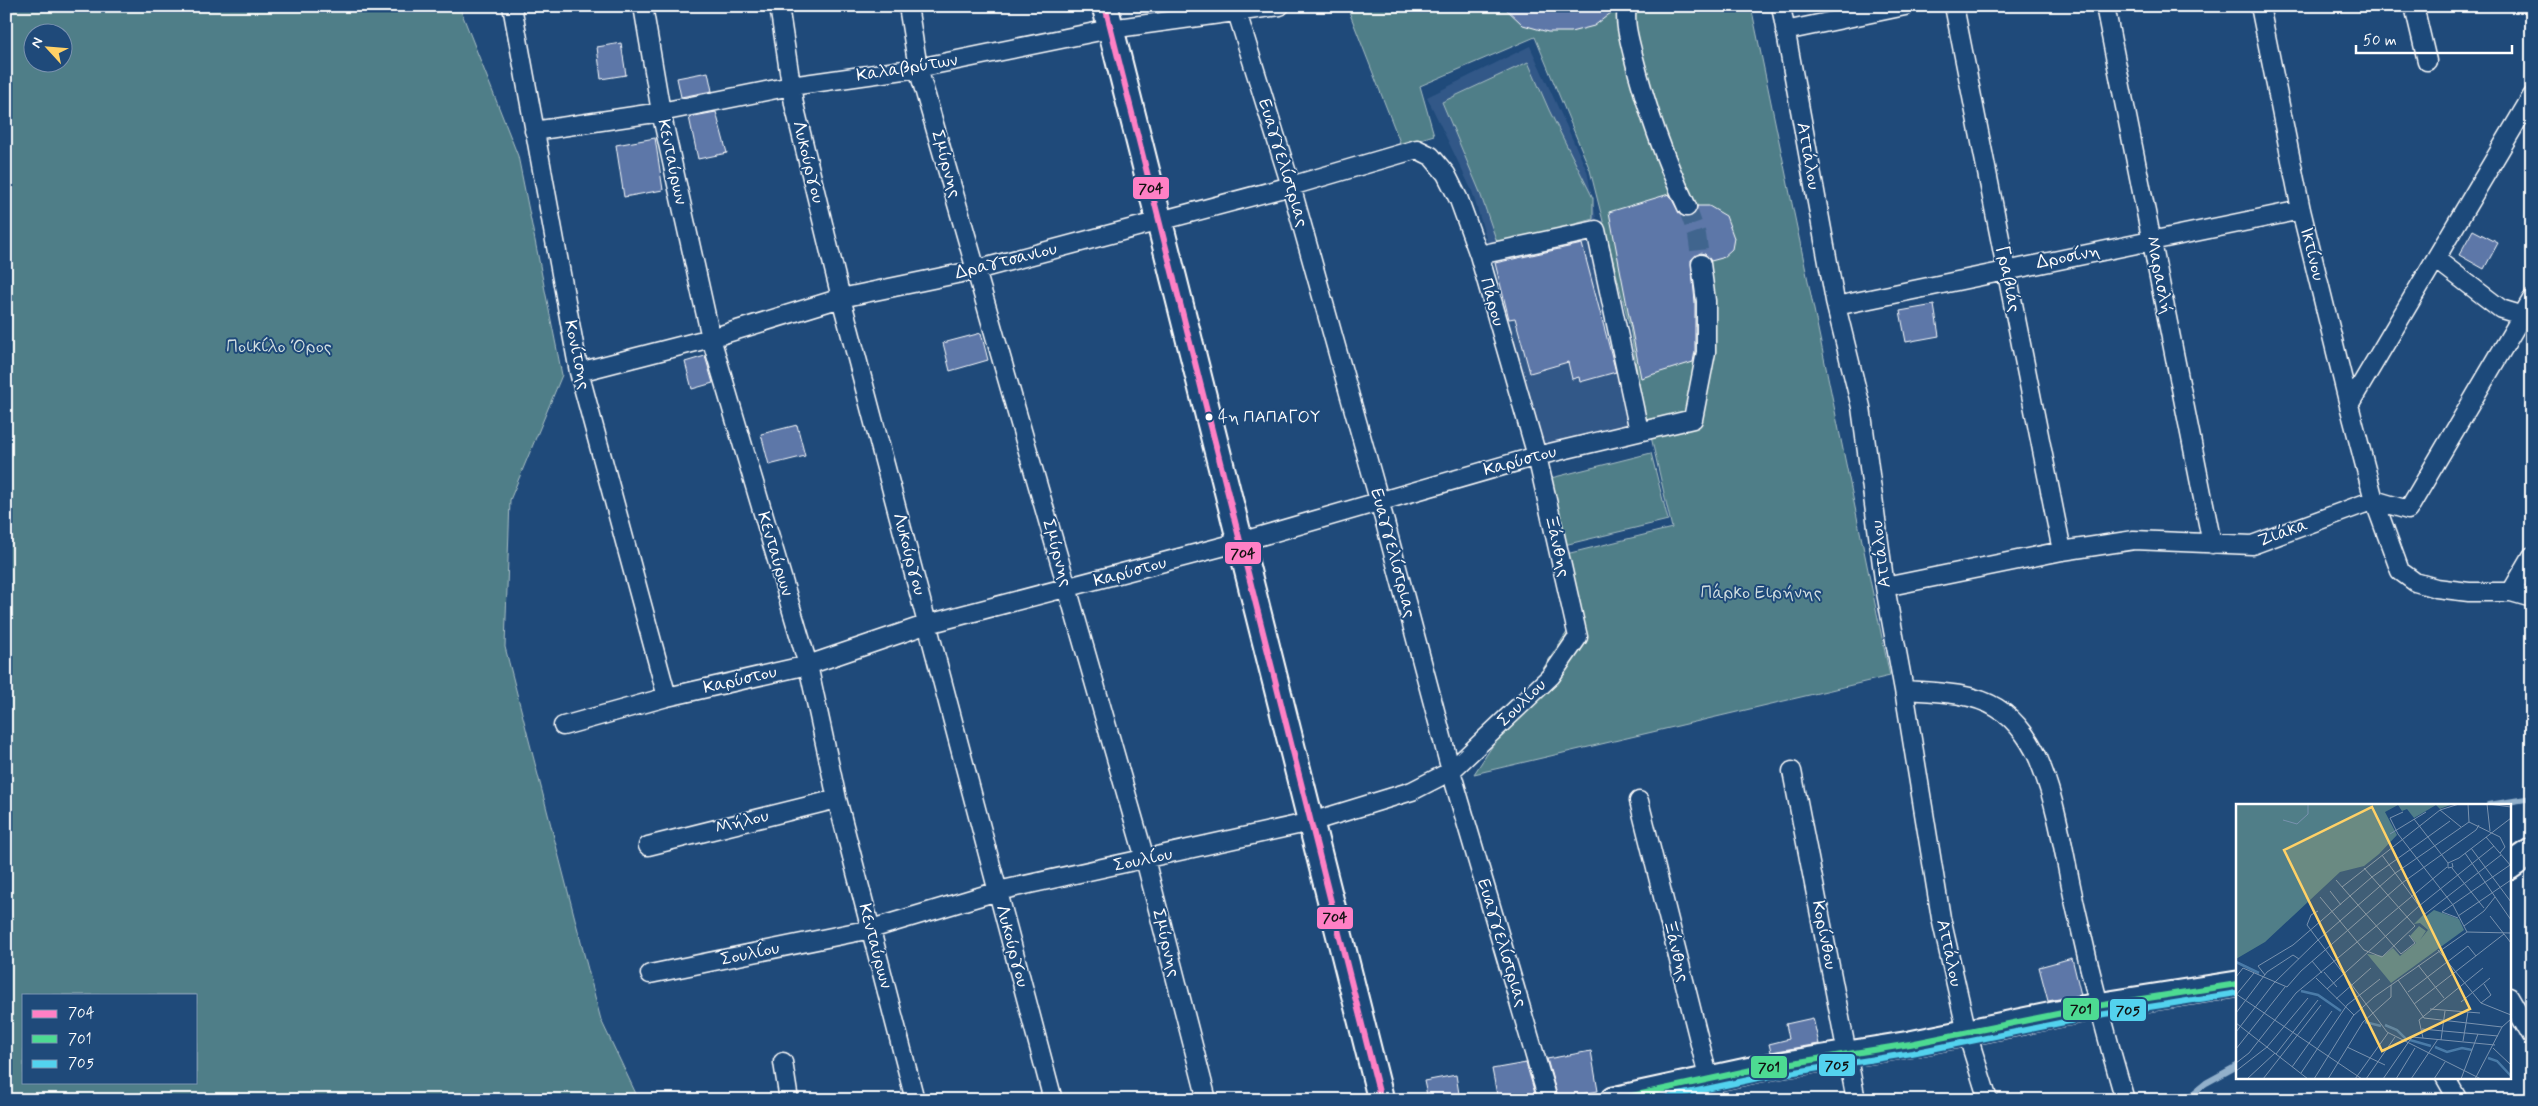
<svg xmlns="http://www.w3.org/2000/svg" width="2538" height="1106" font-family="Mynerve,sans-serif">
<rect width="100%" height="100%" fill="#1f4a7a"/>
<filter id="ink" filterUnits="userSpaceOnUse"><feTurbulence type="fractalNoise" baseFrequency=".02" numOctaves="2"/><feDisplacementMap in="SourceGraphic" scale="10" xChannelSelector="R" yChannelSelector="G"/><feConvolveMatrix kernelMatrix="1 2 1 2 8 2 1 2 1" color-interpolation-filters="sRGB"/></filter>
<g filter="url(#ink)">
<path fill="#325888" d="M1530 46 1587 171 1636 423 1538 447 1492 258 1472 191 1427 97Z"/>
<path fill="#507e88" stroke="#a8bec4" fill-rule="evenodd" d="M6 6H459L518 156 562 375 510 500 505 647 601 1020 639 1100H6ZM62 32V62H32V32ZM24 995H196V1082H24Z
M1369 6H1751L1890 676 1474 774 1573 623 1558 556 1672 528 1649 428H1646L1630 328 1590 170 1535 37 1420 86 1434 135 1401 145 1348 9Z
M1528 62 1549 110 1593 198V219L1498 245 1479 190 1442 102Z
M1651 453 1668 520 1556 547 1535 482Z"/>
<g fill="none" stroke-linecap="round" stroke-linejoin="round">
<path stroke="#92b0cb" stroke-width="6" d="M2489 805 2532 798
M2185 1100 2206 1083 2237 1066"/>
</g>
<path fill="#5d77a8" stroke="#fff" d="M1503 6H1616V9L1594 26 1571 32H1548L1523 25Z
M621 43 626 75 601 79 597 47Z
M708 72 712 91 681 97 677 78Z
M716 112 727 153 698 159 689 117Z
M655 138 663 190 624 197 616 145Z
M1669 194 1681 216 1691 217 1696 213 1697 206H1709L1726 216 1734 238 1732 249 1722 258 1711 261 1705 254 1700 253 1691 260 1695 302V351L1693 362 1641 378 1609 212Z
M2473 230 2498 243 2484 269 2459 255Z
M1582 244 1616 372 1580 382 1579 377 1572 379 1568 362 1530 373 1515 318 1509 319 1495 263Z
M1934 305 1939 336 1906 342 1900 311Z
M981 333 988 360 950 371 943 343Z
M705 356 713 383 692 389 685 362Z
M797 425 805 456 769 465 761 434Z
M2072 958 2081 995 2048 1001 2039 967Z
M1813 1018 1819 1044 1771 1052 1769 1044 1789 1039 1786 1024Z
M1591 1051 1598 1091 1558 1098 1547 1059Z
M1526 1063 1537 1100H1498L1492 1069Z
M1456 1075 1460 1100H1428L1424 1081Z"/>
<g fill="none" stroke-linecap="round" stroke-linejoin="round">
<path stroke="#41658e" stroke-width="18" stroke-dasharray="18 9" stroke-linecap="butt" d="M1687 207 1697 235 1701 264"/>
<g stroke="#fff" stroke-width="21">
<path id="street" d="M512 6 579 372 667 697
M643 6 661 112 711 338 808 665 837 799 915 1100
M779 6 794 104 841 298 1053 1100
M908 6 918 68 1145 859 1207 1100
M1235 6 1291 186 1379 500 1451 771 1548 1100
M1627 6C1624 23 1629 38 1633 55 1646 107 1664 158 1687 207
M1781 6 1836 306 1861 407 1885 587 1904 690 1941 918 1967 1033 1988 1100
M1954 6 2062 551
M2105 6 2212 544
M2260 6 2301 210 2349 405 2374 500 2400 571 2415 582 2436 588 2469 592H2511L2532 598
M2414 6 2427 61
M1785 31 1905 6
M534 131 661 112 791 86 918 68 1110 29 1280 6
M1479 255 1596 230 1639 431
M2437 260 2501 309 2531 318
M1836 306 2301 210
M579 372 711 338 841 298 976 270 1291 186 1417 149 1431 156 1446 174 1459 200 1479 255 1537 456 1578 637 1551 676 1451 771 1412 791 1311 822 998 891 871 929 650 974
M2349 405 2532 96
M1885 587 2062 551 2134 540 2252 545 2374 500 2408 510 2532 299
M2511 592 2532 556
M1904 690C1934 692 1971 692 1997 708 2018 721 2034 745 2042 768 2059 812 2065 862 2076 909 2090 973 2106 1036 2125 1100
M563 726 667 697 808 665 928 624 1240 542 1537 456 1693 419 1706 352V301L1701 264
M1792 771 1856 1100
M1639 801 1714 1100
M648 846 837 799
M2509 997 2532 1037
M783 1062 789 1100
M2445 1077 2458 1100"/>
</g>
<g stroke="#fff" stroke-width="29">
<path id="secondary" d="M1105 6 1381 1100
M2509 867 2532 851
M1613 1100 1756 1069 1910 1044 2097 1006 2237 984"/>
</g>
<use href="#street" stroke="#1f4a7a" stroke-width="18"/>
<use href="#secondary" stroke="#1f4a7a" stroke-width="25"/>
<g stroke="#1f4a7a" stroke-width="10">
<path id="bus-1" d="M1105 6 1381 1100"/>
</g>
<g stroke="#1f4a7a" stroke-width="10">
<path id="bus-2" d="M1614 1100 1756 1069 1910 1044 2097 1006 2237 984"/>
</g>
<g stroke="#1f4a7a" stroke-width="10">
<path id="bus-3" d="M1655 1100 1758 1078 1912 1053 2099 1015 2237 993"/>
</g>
<use href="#bus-1" stroke="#ff80c5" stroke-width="6"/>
<use href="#bus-2" stroke="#4ddb92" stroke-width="6"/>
<use href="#bus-3" stroke="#53d2ee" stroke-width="6"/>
</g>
</g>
<circle fill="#fff" stroke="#1f4a7a" stroke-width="2" cx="1209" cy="417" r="4.5"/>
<g text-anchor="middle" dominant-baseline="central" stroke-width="4" stroke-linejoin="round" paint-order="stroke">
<g font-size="17" fill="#fff" stroke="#1f4a7a" text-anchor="start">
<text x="1218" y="417">4η ΠΑΠΑΓΟΥ</text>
</g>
<g font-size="18" fill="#fff" stroke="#1f4a7a">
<text transform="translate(907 68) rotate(-9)">Καλαβρύτων</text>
<text transform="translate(1808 156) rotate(80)">Αττάλου</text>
<text transform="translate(672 162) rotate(78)">Κενταύρων</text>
<text transform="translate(808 162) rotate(76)">Λυκούργου</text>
<text transform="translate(1283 163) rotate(73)">Ευαγγελίστριας</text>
<text transform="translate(946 164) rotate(74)">Σμύρνης</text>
<text transform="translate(2312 254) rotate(76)">Ικτίνου</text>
<text transform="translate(2068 257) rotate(-11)">Δροσίνη</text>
<text transform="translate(1006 261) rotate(-14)">Δραγτσανιου</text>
<text transform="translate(2159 275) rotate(79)">Μαρασλή</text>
<text transform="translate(2008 279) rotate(79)">Γραβιάς</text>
<text transform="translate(1492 302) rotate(74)">Πάρου</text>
<text transform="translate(577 355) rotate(78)">Κονίτσης</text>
<text transform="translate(1520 461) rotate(-15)">Καρύστου</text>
<text transform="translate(2283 533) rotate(-20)">Ζιάκα</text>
<text transform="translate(1557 546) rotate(77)">Ξάνθης</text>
<text transform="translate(1057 553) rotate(74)">Σμύρνης</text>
<text transform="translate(1393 553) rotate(75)">Ευαγγελίστριας</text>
<text transform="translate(775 554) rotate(73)">Κενταύρων</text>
<text transform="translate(909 554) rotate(75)">Λυκούργου</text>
<text transform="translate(1881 554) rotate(-97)">Αττάλου</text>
<text transform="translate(1130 572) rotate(-15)">Καρύστου</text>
<text transform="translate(740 680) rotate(-13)">Καρύστου</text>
<text transform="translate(1522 703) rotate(-44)">Σουλίου</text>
<text transform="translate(742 822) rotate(-14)">Μήλου</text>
<text transform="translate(1143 860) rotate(-12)">Σουλίου</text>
<text transform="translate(1824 935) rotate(79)">Κορίνθου</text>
<text transform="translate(1166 943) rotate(76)">Σμύρνης</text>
<text transform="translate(1502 943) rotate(73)">Ευαγγελίστριας</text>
<text transform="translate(875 946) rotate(75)">Κενταύρων</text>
<text transform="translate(1012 946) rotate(75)">Λυκούργου</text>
<text transform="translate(1676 951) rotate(76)">Ξάνθης</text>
<text transform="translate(1949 953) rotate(78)">Αττάλου</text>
<text transform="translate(750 954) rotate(-12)">Σουλίου</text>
</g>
<g font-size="18" fill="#d3dfe1" stroke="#1f4a7a">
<text x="279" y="347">Ποικίλο Όρος</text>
<text x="1761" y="593">Πάρκο Ειρήνης</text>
</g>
</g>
<g transform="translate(2236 804)">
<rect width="275" height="275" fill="#1f4a7a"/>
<path d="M0 0H217L204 5 200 1 178 14 171 5 166 7 162 1 149 8 161 31 143 50 128 62 104 68 29 138 0 155ZM198 106 223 115 228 126 155 179 131 150 147 152 152 148 159 156 152 148 157 144 164 152 180 139 174 132 183 122 190 127 184 136 192 126 184 119 178 120 187 111 189 113Z" fill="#507e88"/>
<path fill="none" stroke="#4a7ba8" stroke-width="2.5" d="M0 158 23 169M65 187 82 191 105 207M129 218 145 222M149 221 161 226 171 236M174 236 195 242M199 243 211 248 226 244 236 246M252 254 261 257 275 272"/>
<path fill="none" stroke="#7992af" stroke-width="1" d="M232 0 233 18M251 0 254 27M252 0 275 3M204 6 225 23M204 6 223 0M167 8 154 14 162 30 217 101 231 128M178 15 212 59M47 16 61 20 72 10V0M154 30 190 8M250 33 275 62M264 33 269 43 264 49M235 44 275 98M229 49 275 116M146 51 189 110 265 51M216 59 217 63 212 64V59L223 54 275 14M216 64 248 104M100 76 165 150 179 139 173 131M106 83 204 6M94 87 105 101M84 93 128 146 146 153 179 122 128 64M82 107 75 111 71 121 151 228 245 275M206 108 274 61M206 108 222 114M222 112 275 76M254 112 275 139M228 122 248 107 259 93M202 146 245 199 275 211M76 157 86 169M182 161 208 194M88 168 101 183M29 171 22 162 57 141 136 73 214 17M0 173 7 164 51 183 65 167 166 79 240 26 243 21M80 174 118 211M162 176 188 214 266 223M91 185 183 102 258 42M172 188 232 142 240 152M0 190 126 275M0 191 18 169M100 195 135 164M225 198 254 174M245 199 255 191 248 180M178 200 268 130M194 205 244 209M0 209 31 168 57 151 63 155M0 219 72 275M186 225 262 232M0 228 38 179 82 136 158 70 233 18 264 33M187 234 183 216 247 164M205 236 209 207M227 237 232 208M111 243 149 261M257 244 275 261M0 245 49 183M40 250 82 196M0 259 13 249 60 189 211 63M56 263 96 207M0 267 31 243 72 194M65 269 111 201 144 175M11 275 39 249M27 275 85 201M78 275 117 212 138 193 231 128 275 129M92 275 127 218 155 193V181M119 275 152 229M130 275 159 233M147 275 176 233 259 241M160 275 179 244M175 275 202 235M198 275 209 258M225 275 242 230M239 275 266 223 275 215"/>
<path fill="#ffd166" fill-opacity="0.15" stroke="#ffd166" stroke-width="2.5" d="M136 3 234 205 146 247 48 46Z"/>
<rect width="275" height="275" fill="none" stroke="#fff" stroke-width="2.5"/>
</g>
<g stroke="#1f4a7a" stroke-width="2">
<rect x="1132" y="176" width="38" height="24" rx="5" fill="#ff80c5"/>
<rect x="1224" y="541" width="38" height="24" rx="5" fill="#ff80c5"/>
<rect x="1316" y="906" width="38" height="24" rx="5" fill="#ff80c5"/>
<rect x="2062" y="997" width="38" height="24" rx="5" fill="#4ddb92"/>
<rect x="2109" y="998" width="38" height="24" rx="5" fill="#53d2ee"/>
<rect x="1818" y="1053" width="38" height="24" rx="5" fill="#53d2ee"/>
<rect x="1750" y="1055" width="38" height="24" rx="5" fill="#4ddb92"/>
</g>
<g font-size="14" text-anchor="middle" font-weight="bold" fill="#111">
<text x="1151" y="193">704</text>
<text x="1243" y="558">704</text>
<text x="1335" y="922">704</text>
<text x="2081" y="1014">701</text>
<text x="2128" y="1015">705</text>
<text x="1837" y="1070">705</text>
<text x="1769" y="1072">701</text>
</g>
<rect width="2538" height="1106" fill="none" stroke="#1f4a7a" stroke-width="25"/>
<rect x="12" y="12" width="2513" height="1081" fill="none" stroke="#fff" stroke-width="2" filter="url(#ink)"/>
<rect x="22" y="994" width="175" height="90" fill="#1f4a7a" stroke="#7992af"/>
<rect x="32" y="1010" width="25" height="8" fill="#ff80c5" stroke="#7992af"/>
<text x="68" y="1018" font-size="15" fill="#ffffff">704</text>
<rect x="32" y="1035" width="25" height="8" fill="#4ddb92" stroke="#7992af"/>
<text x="68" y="1044" font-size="15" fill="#ffffff">701</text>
<rect x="32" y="1060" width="25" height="8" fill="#53d2ee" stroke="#7992af"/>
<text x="68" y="1068" font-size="15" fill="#ffffff">705</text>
<g transform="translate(48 48) rotate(296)"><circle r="24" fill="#1f4a7a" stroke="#7992af"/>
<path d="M0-4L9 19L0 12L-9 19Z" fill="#ffd166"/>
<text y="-8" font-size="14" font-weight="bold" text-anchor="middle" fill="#ffffff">N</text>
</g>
<path d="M2356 45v8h156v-8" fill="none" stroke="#ffffff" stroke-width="2.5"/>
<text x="2363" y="45" font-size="15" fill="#ffffff" stroke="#1f4a7a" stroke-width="4" paint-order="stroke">50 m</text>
</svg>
